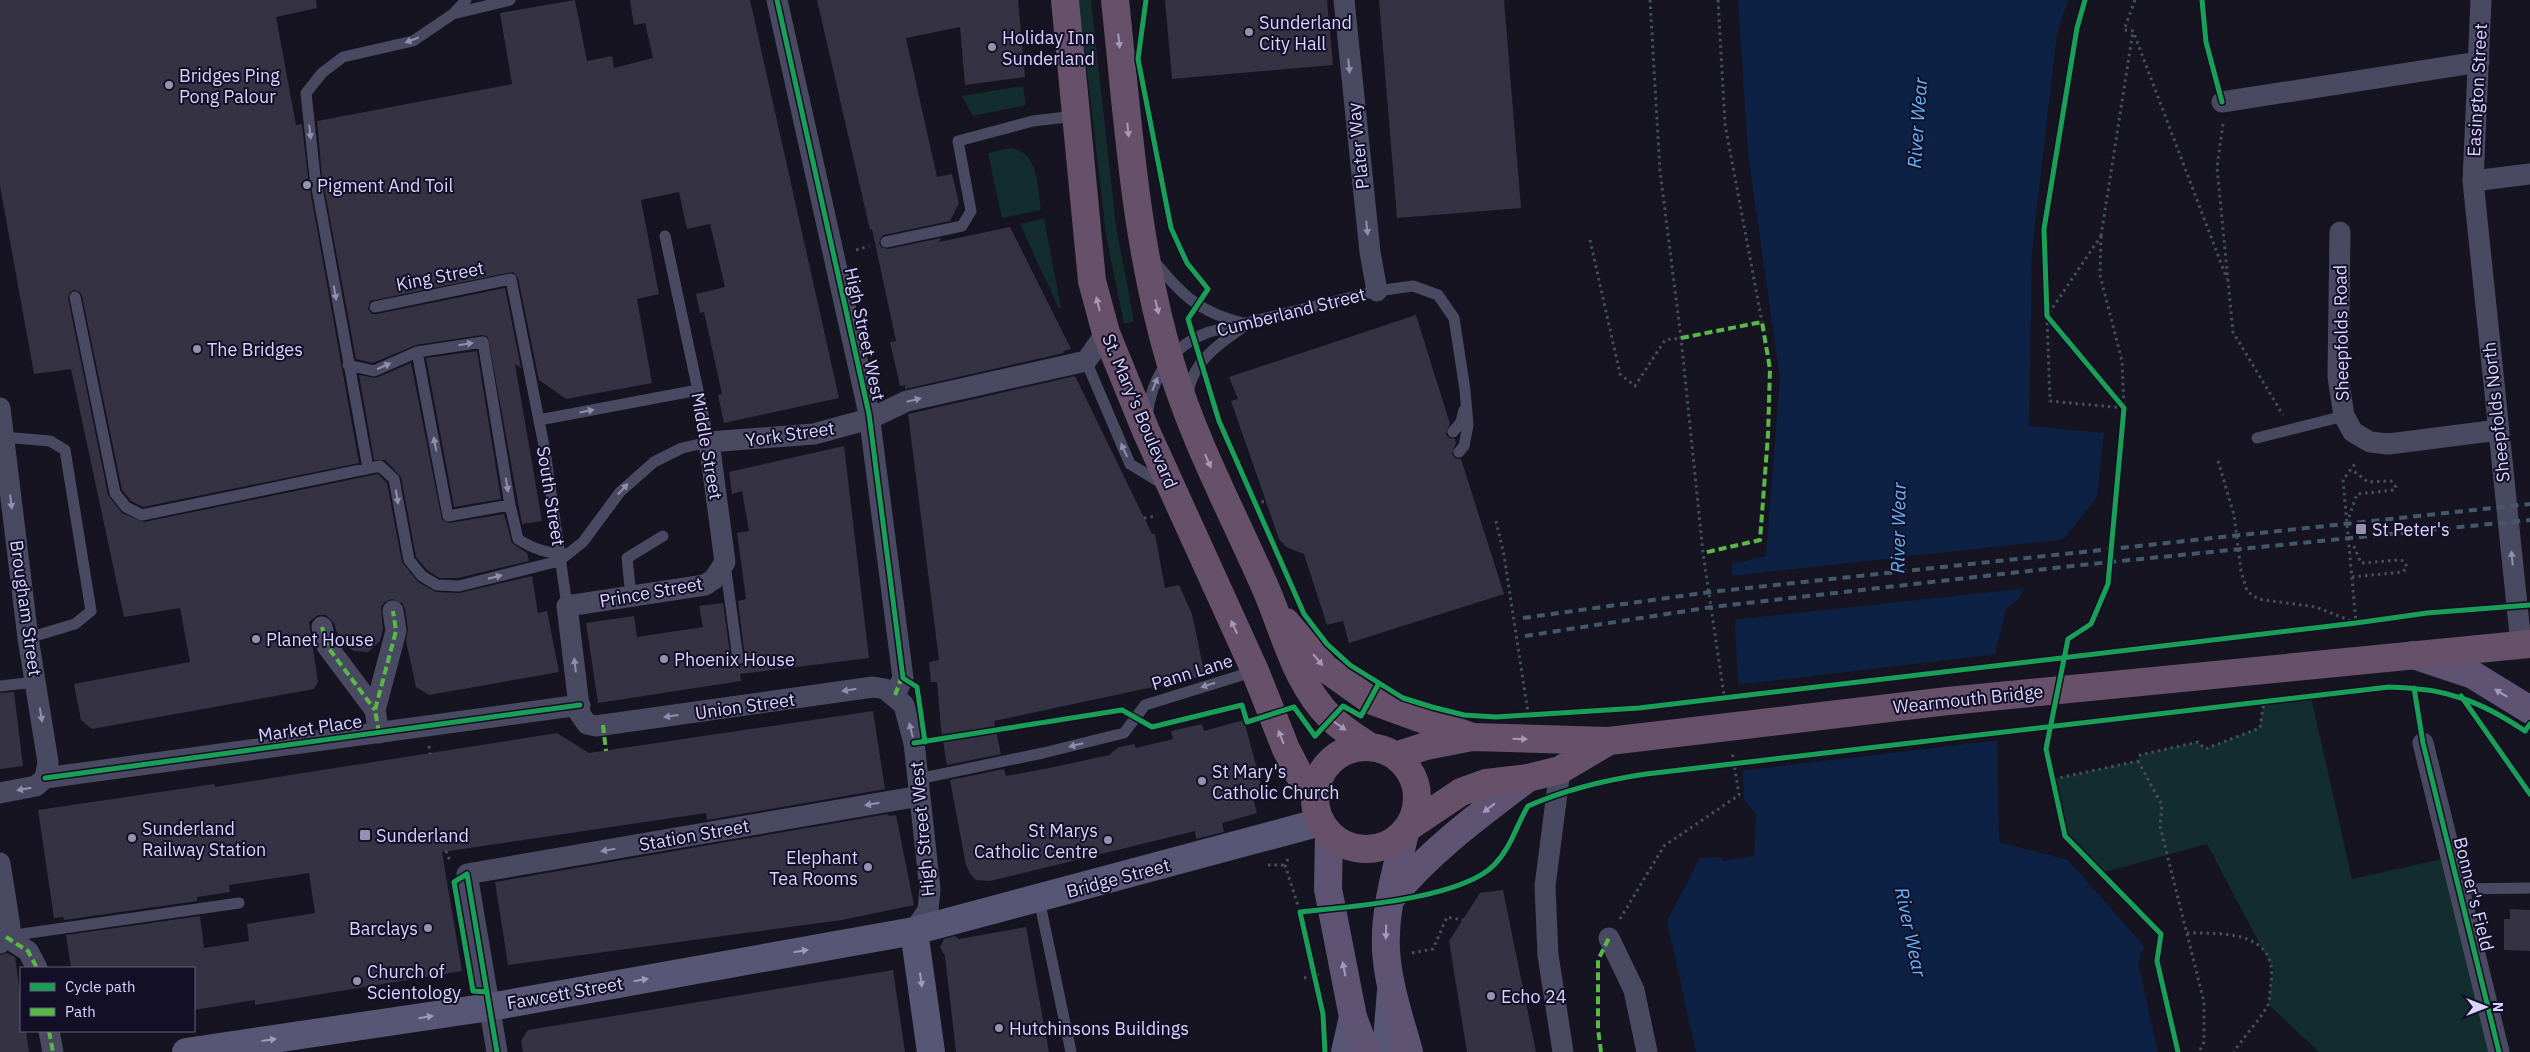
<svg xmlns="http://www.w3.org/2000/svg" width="2530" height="1052" font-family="'IBM Plex Sans',sans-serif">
<rect width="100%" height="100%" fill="#161421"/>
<path fill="#132c2d" d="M1079 0H1091L1116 226 1134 321 1124 324 1106 235Z
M1023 86 1026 105 973 116 962 96Z
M1011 148C1039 153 1038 188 1041 210L1002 218 988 153Z
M1044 219 1061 308 1059 309 1020 224Z
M2311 697 2352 879 2451 857 2499 1052H2319L2268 1004 2273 969 2207 844 2101 873 2065 836 2054 779 2138 761 2140 755 2198 742 2205 749 2259 728 2264 701Z"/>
<path fill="#0d2144" d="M1738 0H2068L2057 33 2032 250 2029 426 2104 433 2097 497 2023 590 2019 599 2006 609 1996 650 1999 842 2068 860 2144 946 2138 963 2158 1052H1696L1667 921 1700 858 1721 857 1723 861 1754 856 1756 814 1744 800 1743 779 1732 564 1766 556 1780 378 1748 153Z"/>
<path fill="#161421" d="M2067 539 2028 588 1732 620 1730 576Z
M1998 654 2001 740 1740 771 1736 685Z"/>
<path fill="#343243" d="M0 0H316L317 8 276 17 296 125 302 124 308 178 359 463 143 507 131 501 122 490 82 296 80 292 74 290 70 292 68 298 108 495 122 513 144 522 378 474 387 483 402 562 418 582 436 592 459 593 532 576 538 613 547 611 559 672 429 695 416 687 406 641 408 630 405 609 402 603 392 599 385 602 381 607 383 630 380 641 368 652 354 651 340 642 334 623 326 615H318L309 622 318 682 314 689 92 729 81 720 74 684 190 662 180 608 124 617 71 369 34 374 0 186Z
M575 0 587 61 612 56 614 68 653 58 645 23 634 25 630 0H750L839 398 724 423 718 395 722 394 704 312 700 313 696 294 725 287 710 224 687 229 679 192 641 200 659 294 637 299 652 383 566 399 539 380 518 278 513 272 370 301 368 309 372 314H377L505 288 521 368 515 364 542 521 522 524 488 337 482 335 416 345 373 363 356 359 322 176 317 121 512 84 500 13Z
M817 0H1018L1025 77 965 85 960 27 906 38 937 177 952 174 959 203 950 221 884 235 881 237 879 243 881 247 888 249 941 238 939 242 1010 227 1071 349 1063 351 1064 353 905 389V385L900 386 890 342 896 341 872 229 870 230Z
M1165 0H1327L1333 65 1172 79Z
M1379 0H1504L1521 208 1397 218Z
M1416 315 1450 424 1446 434 1449 438 1455 439 1456 443 1452 454 1455 458 1461 459 1504 594 1349 643 1343 621 1327 625 1304 554 1286 547 1279 539 1231 401 1238 399 1229 377Z
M477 351 501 499 454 507 426 358Z
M411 363 442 520 449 523 504 514 512 543 527 553 529 561 458 578H439L427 570 416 557 401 477 385 460H374L359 375 376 378Z
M1075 376 1152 534H1155L1165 588 1179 585 1192 614 1205 676 994 721 1001 754 947 765 941 729 937 682H931L929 662 939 660 908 414Z
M844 446 869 658 740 674 741 681 598 703 586 623 634 616 637 637 703 627 699 606 723 603 731 660 736 666 743 665 745 658 738 601 746 599 737 533 749 531 742 491 732 494 729 472Z
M14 692 23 766 0 769V693Z
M873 711 885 789 707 820 706 813 442 852 462 971 255 1005V1000L194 1010V968H71L66 935 200 916 204 948 249 941 247 924 315 913 309 873 229 885 230 892 197 897V901L64 920 63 917 54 918 38 810 214 784 215 787 557 733 589 753Z
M1244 720 1263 792 1252 795 1257 813 1222 823 1224 832 1196 839 1195 831 990 881 976 880 970 874 966 865 950 780 1004 769 1006 776 1054 767 1109 755 1119 747 1134 744 1136 748 1173 739 1171 731 1202 724 1204 731Z
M888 814 889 816 896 815 914 905 842 920 508 965 495 882Z
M1503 890 1536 1052H1467L1449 941 1480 893Z
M2510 909 2530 910V951L2504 950V919H2510Z
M1026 927 1049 1052H956L945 956 940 947 944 939 955 936 959 939Z
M7 953 15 957 21 1000V1031H26L29 1052H0V955Z
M893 970 905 1052H523L521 1041 528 1030Z"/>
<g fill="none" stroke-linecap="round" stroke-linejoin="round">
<path stroke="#44505f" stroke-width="3" stroke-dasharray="2.5 4" stroke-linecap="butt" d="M1650 0 1660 171 1681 338 1703 553 1725 702
M1718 0 1725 124 1762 322
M2135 0 2124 30 2133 31 2227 279
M2223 124 2217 167 2233 332 2283 415
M2101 236 2100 275 2122 361 2124 408 2050 401 2047 316Z
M2101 236 2133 31
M1590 240 1620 374 1635 386 1665 340 1681 338
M856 250 869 246
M2218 461 2234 515 2241 571 2247 591 2258 599 2316 607 2356 623 2343 480 2357 461
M1255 503 1267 501
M2349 517 2357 494 2394 490 2396 487 2391 481 2368 482 2351 469
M1144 518 1157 516
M1496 521 1504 555 1528 713
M2352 577 2403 572 2407 567 2404 561 2399 560 2361 563 2353 544
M429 746 430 754
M2138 761 2162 805 2160 826 2204 1002V1042L2199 1052
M2054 779 2138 761 2140 755 2198 742 2205 749 2260 728 2264 701
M446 851 450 861
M1288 859 1285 865 1300 912
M1268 865H1285
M1620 919 1664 846 1739 795 1732 751
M2187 933C2223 933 2278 931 2271 982 2270 989 2270 999 2268 1005 2260 1020 2244 1036 2234 1052
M1412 953 1433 949 1447 917 1463 920
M1304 978 1320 974"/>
<path stroke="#4a4962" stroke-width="11" d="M453 14 510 0
M886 242 962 226 971 211 958 141 1033 121 1075 116
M1153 260C1183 295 1197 312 1243 323
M75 297 115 493 126 507 142 515 380 466 394 479 409 560 422 576 437 585 459 586 559 561 583 542 620 492 654 462 682 448 709 442 665 236
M375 307 511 279 545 451 567 606
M417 352 448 516 510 505
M1086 361 1130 464 1163 484
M348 365 374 371 417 352 483 342 510 505 518 539C535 550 547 553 567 554
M1188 397C1190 364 1217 345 1242 328
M1147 417C1151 378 1171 346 1209 332L1377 291 1413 286 1438 295 1454 318 1465 390 1468 425 1464 446 1459 452
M539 420 698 390
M1453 432 1461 422 1464 410
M3 437 50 441 65 450 91 611 75 624 28 638
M2257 438 2344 416
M368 468 315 177 306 93 322 73 343 57 413 41 453 14 466 0
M725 564 738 659
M631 596 627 558 663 536
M0 686 35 682
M918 779 1043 753 1124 733 1145 705 1255 671
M2459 889 2530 888
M1039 899 1071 1052
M8 936 239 903"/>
<path stroke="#4a4962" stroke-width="21" d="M777 0 869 414 903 678 895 695
M1344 0 1370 252 1377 291
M2481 0 2473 181 2521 644
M2222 102 2479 62
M2473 181 2530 174
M2340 232 2338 377 2344 416 2353 432 2370 442 2389 444 2498 430
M0 408 28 638 48 762 45 778
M322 627 327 646 375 710
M379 733 375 710 396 631 393 611
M2423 743 2499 1052
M1560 770 1545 886 1548 955 1563 1052
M45 778 580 705
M0 793 36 786 45 778
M0 863 10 927 0 943
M914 931 928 910 930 889 914 743 904 705 885 689 873 687 596 726 587 724 580 714 567 606 705 585 714 579 725 562 709 442 814 434 869 419 907 401 1086 361 1106 333
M6 937 28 951 37 968
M1609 938 1634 990 1647 1052
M49 1031 53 1052
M497 1052 467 874 920 796"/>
<path stroke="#575674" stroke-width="28" d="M914 931 931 1052
M186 1052 490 1007 914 931 1321 822
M1345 1052 1353 1017
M1386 1052 1391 991"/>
<path stroke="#5e5373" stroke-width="28" d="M2413 655 2473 675 2530 710
M1405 833C1396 871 1384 911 1386 950 1388 985 1400 1019 1409 1052
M1329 834 1328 889 1353 1017 1366 1052
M1392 897C1431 850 1479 815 1528 778"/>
<path stroke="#67516a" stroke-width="28" d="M1065 0 1092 281 1106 333 1146 431 1255 671 1286 749 1301 778 1316 793
M1115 0C1128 121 1135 243 1170 361 1192 436 1229 506 1261 578 1283 624 1293 681 1331 718 1342 729 1357 738 1370 747
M1286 622 1325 668 1370 700 1472 737
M1315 798a51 51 0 1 1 102 0a51 51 0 1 1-102 0Z
M1395 756 1426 746 1472 737 1609 741 1948 701 2530 644
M1409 827 1461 792 1486 783 1528 778 1560 770 1609 741"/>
<path stroke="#43596b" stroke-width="4" stroke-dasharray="8 6" stroke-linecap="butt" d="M1523 618 1710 592 2530 504
M1525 636 1712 607 2081 565 2530 520"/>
<path stroke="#58b947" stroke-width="4" stroke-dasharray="8 4" stroke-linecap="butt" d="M1681 338 1762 322 1770 369 1768 435 1760 540 1703 553
M322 627 327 646 375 710
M895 695 903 674
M603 725 606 751
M379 733 375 710 396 631 393 611
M6 937 28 951 37 968
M49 1031 53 1052
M1601 1052 1598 1029V960L1609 938"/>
<g stroke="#130f26" stroke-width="8">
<path id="cycleway" d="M777 0 869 414 903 678 917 687 925 742
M1146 0 1138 59 1171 228 1187 263 1208 289 1188 319 1219 421 1304 614 1327 644 1350 665 1403 698 1432 707 1464 715 1496 717 1639 708 2356 623 2427 613 2530 605
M2085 0 2077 28 2044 229 2047 316 2124 408 2108 584 2091 624 2068 639 2046 749 2065 836 2161 934 2157 961 2178 1052
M2202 0 2206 42 2222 102
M2414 688 2423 743 2499 1052
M2461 696 2530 794
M914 743 1122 710 1152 727 1242 705 1247 722 1294 707 1315 736 1343 706 1361 716 1379 683
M45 778 580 705
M487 992 473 991 454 882 467 874 497 1052
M1325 1052 1323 1014 1300 912C1348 907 1461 899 1494 865 1511 848 1516 826 1528 806 1567 789 1605 780 1646 774L2389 687C2444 688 2479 700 2525 731L2530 724"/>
</g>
<use href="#cycleway" stroke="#1a9f57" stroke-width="5"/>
</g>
<defs><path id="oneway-solid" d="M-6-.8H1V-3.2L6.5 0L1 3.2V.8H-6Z" transform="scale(1.25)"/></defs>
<g fill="#928eb0">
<use href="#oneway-solid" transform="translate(412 40) rotate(159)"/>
<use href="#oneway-solid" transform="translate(1349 66) rotate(84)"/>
<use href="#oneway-solid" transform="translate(310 132) rotate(84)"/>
<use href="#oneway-solid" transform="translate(1367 228) rotate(84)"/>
<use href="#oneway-solid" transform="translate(335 293) rotate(80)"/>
<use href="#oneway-solid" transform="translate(466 344) rotate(-9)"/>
<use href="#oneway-solid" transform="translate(384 366) rotate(-24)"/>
<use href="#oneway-solid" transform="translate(1155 384) rotate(-68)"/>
<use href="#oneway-solid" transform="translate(914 400) rotate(-14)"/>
<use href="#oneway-solid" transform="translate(587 411) rotate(-11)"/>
<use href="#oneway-solid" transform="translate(435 444) rotate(-101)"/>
<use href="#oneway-solid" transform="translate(1124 450) rotate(-114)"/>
<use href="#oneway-solid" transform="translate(507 485) rotate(81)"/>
<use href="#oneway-solid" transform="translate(623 489) rotate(-47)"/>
<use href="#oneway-solid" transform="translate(397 497) rotate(81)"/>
<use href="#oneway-solid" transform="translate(11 502) rotate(83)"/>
<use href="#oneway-solid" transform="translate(2512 558) rotate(-96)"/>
<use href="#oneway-solid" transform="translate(495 577) rotate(-14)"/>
<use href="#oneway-solid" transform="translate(575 665) rotate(-97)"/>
<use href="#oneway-solid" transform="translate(1208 685) rotate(163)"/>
<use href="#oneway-solid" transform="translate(849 690) rotate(171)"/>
<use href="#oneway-solid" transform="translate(41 715) rotate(81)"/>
<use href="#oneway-solid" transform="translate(671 716) rotate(172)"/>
<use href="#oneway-solid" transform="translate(911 730) rotate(-104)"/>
<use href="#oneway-solid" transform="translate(1076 745) rotate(166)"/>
<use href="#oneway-solid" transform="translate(24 789) rotate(170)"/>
<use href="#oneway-solid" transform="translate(872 804) rotate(170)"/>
<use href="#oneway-solid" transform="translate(608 850) rotate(170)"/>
</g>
<g fill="#a699bc">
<use href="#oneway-solid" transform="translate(1119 41) rotate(84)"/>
<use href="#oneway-solid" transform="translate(1128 130) rotate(84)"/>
<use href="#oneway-solid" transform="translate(1098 304) rotate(-104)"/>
<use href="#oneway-solid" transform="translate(1157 307) rotate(76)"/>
<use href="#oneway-solid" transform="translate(1208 461) rotate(66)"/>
<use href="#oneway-solid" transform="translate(1234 627) rotate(-115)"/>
<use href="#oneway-solid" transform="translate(1318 660) rotate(50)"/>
<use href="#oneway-solid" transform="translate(1340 726) rotate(36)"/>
<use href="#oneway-solid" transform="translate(1281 737) rotate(-111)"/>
<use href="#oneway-solid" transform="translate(1520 739) rotate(2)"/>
</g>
<g fill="#a29ac0">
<use href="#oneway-solid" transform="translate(2501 693) rotate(-149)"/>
<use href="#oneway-solid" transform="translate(1489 808) rotate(142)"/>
<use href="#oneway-solid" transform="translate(1386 932) rotate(92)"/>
<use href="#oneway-solid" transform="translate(1344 969) rotate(-101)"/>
</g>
<g fill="#9e9bc0">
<use href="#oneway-solid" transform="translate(801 951) rotate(-10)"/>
<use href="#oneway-solid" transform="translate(641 980) rotate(-10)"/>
<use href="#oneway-solid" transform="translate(921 980) rotate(82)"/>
<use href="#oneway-solid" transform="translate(426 1017) rotate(-9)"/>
<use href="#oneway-solid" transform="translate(269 1040) rotate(-8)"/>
</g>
<g fill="#9591b1" stroke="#130f26" stroke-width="2">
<circle cx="1249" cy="32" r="5"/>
<circle cx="992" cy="47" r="5"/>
<circle cx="169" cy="85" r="5"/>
<circle cx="307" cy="185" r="5"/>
<circle cx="197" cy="349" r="5"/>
<rect x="2355" y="523" width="12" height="12" rx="2.5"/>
<circle cx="256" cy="639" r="5"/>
<circle cx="664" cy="659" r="5"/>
<circle cx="1202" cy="781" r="5"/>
<rect x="359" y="829" width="12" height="12" rx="2.5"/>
<circle cx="132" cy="838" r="5"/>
<circle cx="1108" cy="840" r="5"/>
<circle cx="868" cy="867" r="5"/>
<circle cx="428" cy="928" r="5"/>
<circle cx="357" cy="981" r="5"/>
<circle cx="1491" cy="996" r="5"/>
<circle cx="999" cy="1028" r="5"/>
</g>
<g text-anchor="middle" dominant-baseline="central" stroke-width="4" stroke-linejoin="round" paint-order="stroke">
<g font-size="18" fill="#d9d4ff" stroke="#130f26" text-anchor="start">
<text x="1259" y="22">Sunderland<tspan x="1259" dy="21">City Hall</tspan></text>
<text x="1002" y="37">Holiday Inn<tspan x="1002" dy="21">Sunderland</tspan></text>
<text x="179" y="75">Bridges Ping<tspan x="179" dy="21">Pong Palour</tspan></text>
<text x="317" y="185">Pigment And Toil</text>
<text x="207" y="349">The Bridges</text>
<text x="2372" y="529">St Peter's</text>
<text x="266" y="639">Planet House</text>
<text x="674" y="659">Phoenix House</text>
<text x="1212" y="771">St Mary's<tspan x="1212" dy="21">Catholic Church</tspan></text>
<text x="142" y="828">Sunderland<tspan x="142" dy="21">Railway Station</tspan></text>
<text x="1098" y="830" text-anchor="end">St Marys<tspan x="1098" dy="21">Catholic Centre</tspan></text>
<text x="376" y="835">Sunderland</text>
<text x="858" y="857" text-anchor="end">Elephant<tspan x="858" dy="21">Tea Rooms</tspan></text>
<text x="418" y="928" text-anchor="end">Barclays</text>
<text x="367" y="971">Church of<tspan x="367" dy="21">Scientology</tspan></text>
<text x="1501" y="996">Echo 24</text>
<text x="1009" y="1028">Hutchinsons Buildings</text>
</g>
<g font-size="18" fill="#d9d4ff" stroke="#130f26">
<text transform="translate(2477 90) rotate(-87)">Easington Street</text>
<text transform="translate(1358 146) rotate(-96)">Plater Way</text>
<text transform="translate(440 276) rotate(-11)">King Street</text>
<text transform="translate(1291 312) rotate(-14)">Cumberland Street</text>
<text transform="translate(2341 333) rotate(-91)">Sheepfolds Road</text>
<text transform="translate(865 334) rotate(78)">High Street West</text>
<text transform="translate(1140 411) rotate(67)">St. Mary's Boulevard</text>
<text transform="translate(2496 412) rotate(-96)">Sheepfolds North</text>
<text transform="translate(790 434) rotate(-8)">York Street</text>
<text transform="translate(707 446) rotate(80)">Middle Street</text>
<text transform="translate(551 496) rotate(81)">South Street</text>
<text transform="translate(651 592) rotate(-10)">Prince Street</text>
<text transform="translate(26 608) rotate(82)">Brougham Street</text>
<text transform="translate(1192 672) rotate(-17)">Pann Lane</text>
<text transform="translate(1968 699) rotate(-6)">Wearmouth Bridge</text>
<text transform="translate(745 706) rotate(-8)">Union Street</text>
<text transform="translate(310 728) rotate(-8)">Market Place</text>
<text transform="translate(922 829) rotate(-95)">High Street West</text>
<text transform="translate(694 835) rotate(-10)">Station Street</text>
<text transform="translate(1118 878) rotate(-15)">Bridge Street</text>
<text transform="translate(2474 894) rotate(76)">Bonner's Field</text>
<text transform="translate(565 993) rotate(-10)">Fawcett Street</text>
</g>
<g font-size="19" font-style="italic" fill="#62b6ff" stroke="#130f26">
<text transform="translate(1917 123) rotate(-86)">River Wear</text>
<text transform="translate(1898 528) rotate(-89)">River Wear</text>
<text transform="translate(1911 932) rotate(78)">River Wear</text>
</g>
</g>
<rect x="20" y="967" width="175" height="65" fill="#130f26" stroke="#625e7d"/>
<rect x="30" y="983" width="25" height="8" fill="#1a9f57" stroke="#625e7d"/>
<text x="65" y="992" font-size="15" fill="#d9d4ff">Cycle path</text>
<rect x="30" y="1008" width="25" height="8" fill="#58b947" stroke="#625e7d"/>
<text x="65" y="1017" font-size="15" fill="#d9d4ff">Path</text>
<g transform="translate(2485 1007) rotate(90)" stroke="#130f26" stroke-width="4" paint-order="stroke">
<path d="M0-4L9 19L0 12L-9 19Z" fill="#d9d4ff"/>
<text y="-8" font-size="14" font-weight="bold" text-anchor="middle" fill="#d9d4ff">N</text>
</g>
</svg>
